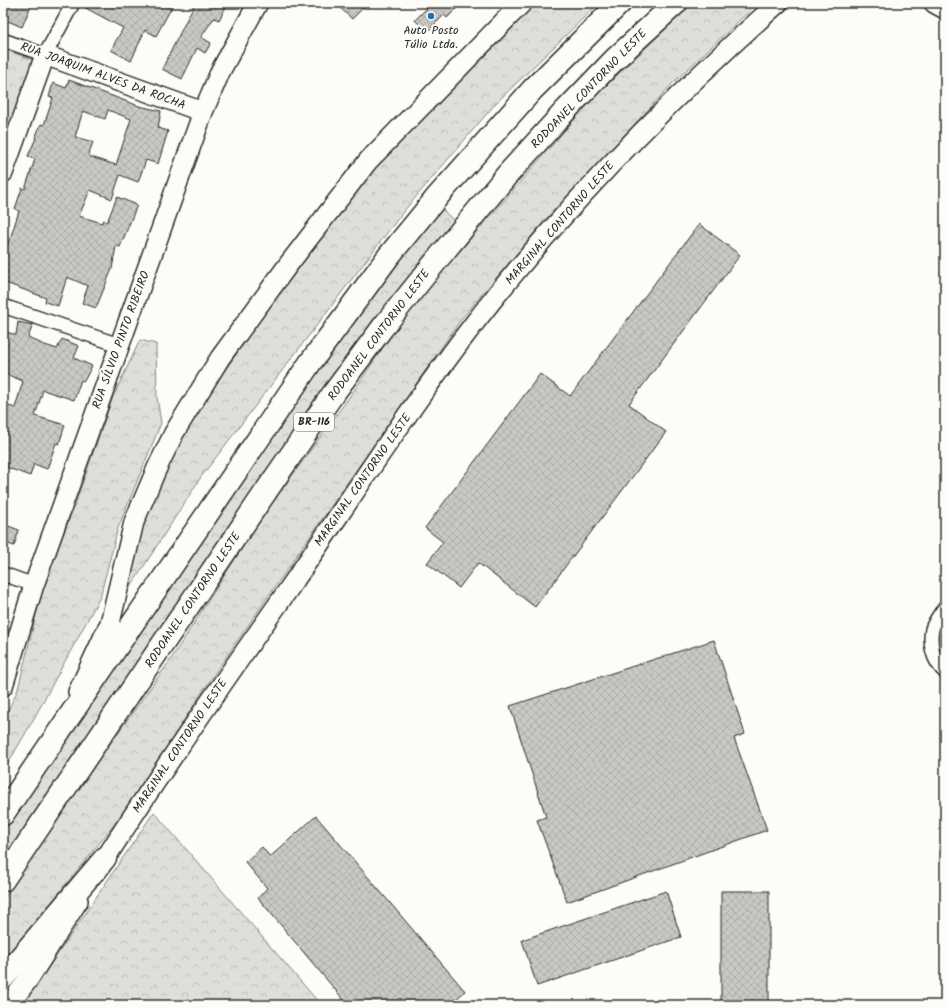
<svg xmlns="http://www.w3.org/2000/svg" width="948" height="1008" font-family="Kalam,sans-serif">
<defs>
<pattern id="forest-crowns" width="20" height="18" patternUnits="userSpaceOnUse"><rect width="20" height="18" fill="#dfdeda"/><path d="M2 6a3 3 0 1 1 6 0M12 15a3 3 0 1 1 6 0" fill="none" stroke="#c0bfbb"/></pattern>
<pattern id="building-cross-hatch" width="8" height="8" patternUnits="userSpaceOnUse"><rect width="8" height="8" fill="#c9c8c4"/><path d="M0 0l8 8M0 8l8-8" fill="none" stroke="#adaca9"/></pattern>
</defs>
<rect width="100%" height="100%" fill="#fdfcf7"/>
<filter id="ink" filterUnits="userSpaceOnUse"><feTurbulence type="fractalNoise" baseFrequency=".025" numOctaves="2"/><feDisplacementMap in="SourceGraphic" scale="8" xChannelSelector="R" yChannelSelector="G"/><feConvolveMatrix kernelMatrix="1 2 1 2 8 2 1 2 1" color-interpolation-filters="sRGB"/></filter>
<g filter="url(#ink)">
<path fill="url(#forest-crowns)" stroke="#858482" d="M530 3H599L496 103 403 212 201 477 126 594 139 525 160 471 196 413 315 238 375 164Z
M693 3H758L674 82 548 217 462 318 215 673 118 820 3 962V900L64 808 169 662 260 520 355 389 407 312 593 98Z
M3 49 36 61 3 139Z
M441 208 455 222 380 312 3 860V829L313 377 382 282Z
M140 340 156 344 157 397 161 423 118 528 100 597 32 722 3 772V721L18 689 42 590 72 512 113 397Z
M154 812 321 1005H23Z"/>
<path fill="url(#building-cross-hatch)" stroke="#2b2b2b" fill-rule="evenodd" d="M9 3H32L22 27 3 19Z
M81 3H174L156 36 145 30 131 61 111 50 123 28 80 5Z
M195 3H228L219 20 214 18 201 37 211 43 205 53 197 48 182 79 162 69Z
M335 3H368L352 19Z
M432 3H462L447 18 444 15 427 32 415 20Z
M69 80 139 106 161 111 158 128 168 131 158 164 146 160 138 182 120 175 112 199 90 190 79 216 102 223 103 220 107 222 117 197 137 205 120 247 116 246 112 269 96 308 82 303 88 286 67 277 58 306 45 302 46 298 3 282V256L12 233 19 211 15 209 22 188 25 189 35 159 28 156 36 138H35L41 124 44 125 53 98 49 97 53 83 66 88ZM108 110 131 119 116 165 88 156 93 142 75 137 83 111 105 119Z
M699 224 740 255 629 404 666 432 535 607 478 563 459 588 427 563 443 542 425 528 540 374 570 396Z
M18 322 33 325 28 337 42 344 57 349 62 339 79 346 74 358 92 366 84 381 81 380 74 400 43 390 35 416 65 425 59 444 56 443 47 469 34 464 30 476 3 466V404L15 408 23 381 3 373V331L16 335Z
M3 524 19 530 14 546 3 542Z
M714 640 745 734 734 738 767 830 567 902 537 820 546 817 510 706Z
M316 816 465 991 450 1005H406L400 998 391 1005H348L258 898 267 888 245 862 262 847 270 857Z
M666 891 681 937 537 986 522 940Z
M721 891H769V1005H721Z"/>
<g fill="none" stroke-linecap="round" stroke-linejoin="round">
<g stroke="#2b2b2b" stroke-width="16">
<path id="street" d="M3 40 45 55 73 3
M3 306 119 345
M3 574 34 585
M945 607C941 613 934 622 932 629 929 644 933 661 945 672"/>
</g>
<g stroke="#2b2b2b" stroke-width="22">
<path id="secondary" d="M934 3 945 9
M3 173 45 55 203 112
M3 686 34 585 203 112 221 70 258 3
M78 692 110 623 134 522 157 468 174 433 220 358 288 265 368 161 522 3
M98 870C158 775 223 682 288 590 350 500 409 408 476 321 566 205 669 100 778 3
M9 1005 30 977 78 901"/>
</g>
<g stroke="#2b2b2b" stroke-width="25">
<path id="highway" d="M3 814 310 363 388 257 438 196 533 89 620 3
M3 880 273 481 333 394 383 327 445 250 507 175 566 110 615 59 676 3
M3 978 105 858"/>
</g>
<use href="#street" stroke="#fdfcf7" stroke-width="13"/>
<use href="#secondary" stroke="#fdfcf7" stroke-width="19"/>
<use href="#highway" stroke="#fdfcf7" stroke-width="22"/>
</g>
</g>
<circle fill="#1f6fb2" stroke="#fdfcf7" stroke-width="1.5" cx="431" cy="16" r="4"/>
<g text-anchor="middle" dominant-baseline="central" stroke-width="4" stroke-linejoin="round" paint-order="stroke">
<rect fill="#fdfcf7" stroke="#6a6a68" stroke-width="1" x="294" y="413" width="40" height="18" rx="3"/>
<g font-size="11" font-weight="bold" fill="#2b2b2b">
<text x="314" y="422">BR-116</text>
</g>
<g font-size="12" fill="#2b2b2b" stroke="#fdfcf7">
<text x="431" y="30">Auto Posto<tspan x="431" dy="14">Túlio Ltda.</tspan></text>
</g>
<g font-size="12" fill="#2b2b2b" stroke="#fdfcf7">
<text transform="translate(103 76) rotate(20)">RUA JOAQUIM ALVES DA ROCHA</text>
<text transform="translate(589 89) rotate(-46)">RODOANEL CONTORNO LESTE</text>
<text transform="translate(560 223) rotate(-49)">MARGINAL CONTORNO LESTE</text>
<text transform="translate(379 335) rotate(-53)">RODOANEL CONTORNO LESTE</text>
<text transform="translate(121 340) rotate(-70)">RUA SÍLVIO PINTO RIBEIRO</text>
<text transform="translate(363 480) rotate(-55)">MARGINAL CONTORNO LESTE</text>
<text transform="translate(193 600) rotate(-56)">RODOANEL CONTORNO LESTE</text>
<text transform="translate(180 746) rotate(-56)">MARGINAL CONTORNO LESTE</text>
</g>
</g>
<rect width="948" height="1008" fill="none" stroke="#fdfcf7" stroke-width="16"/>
<rect x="8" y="8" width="932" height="992" fill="none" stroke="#2b2b2b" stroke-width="1.5" filter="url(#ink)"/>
</svg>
